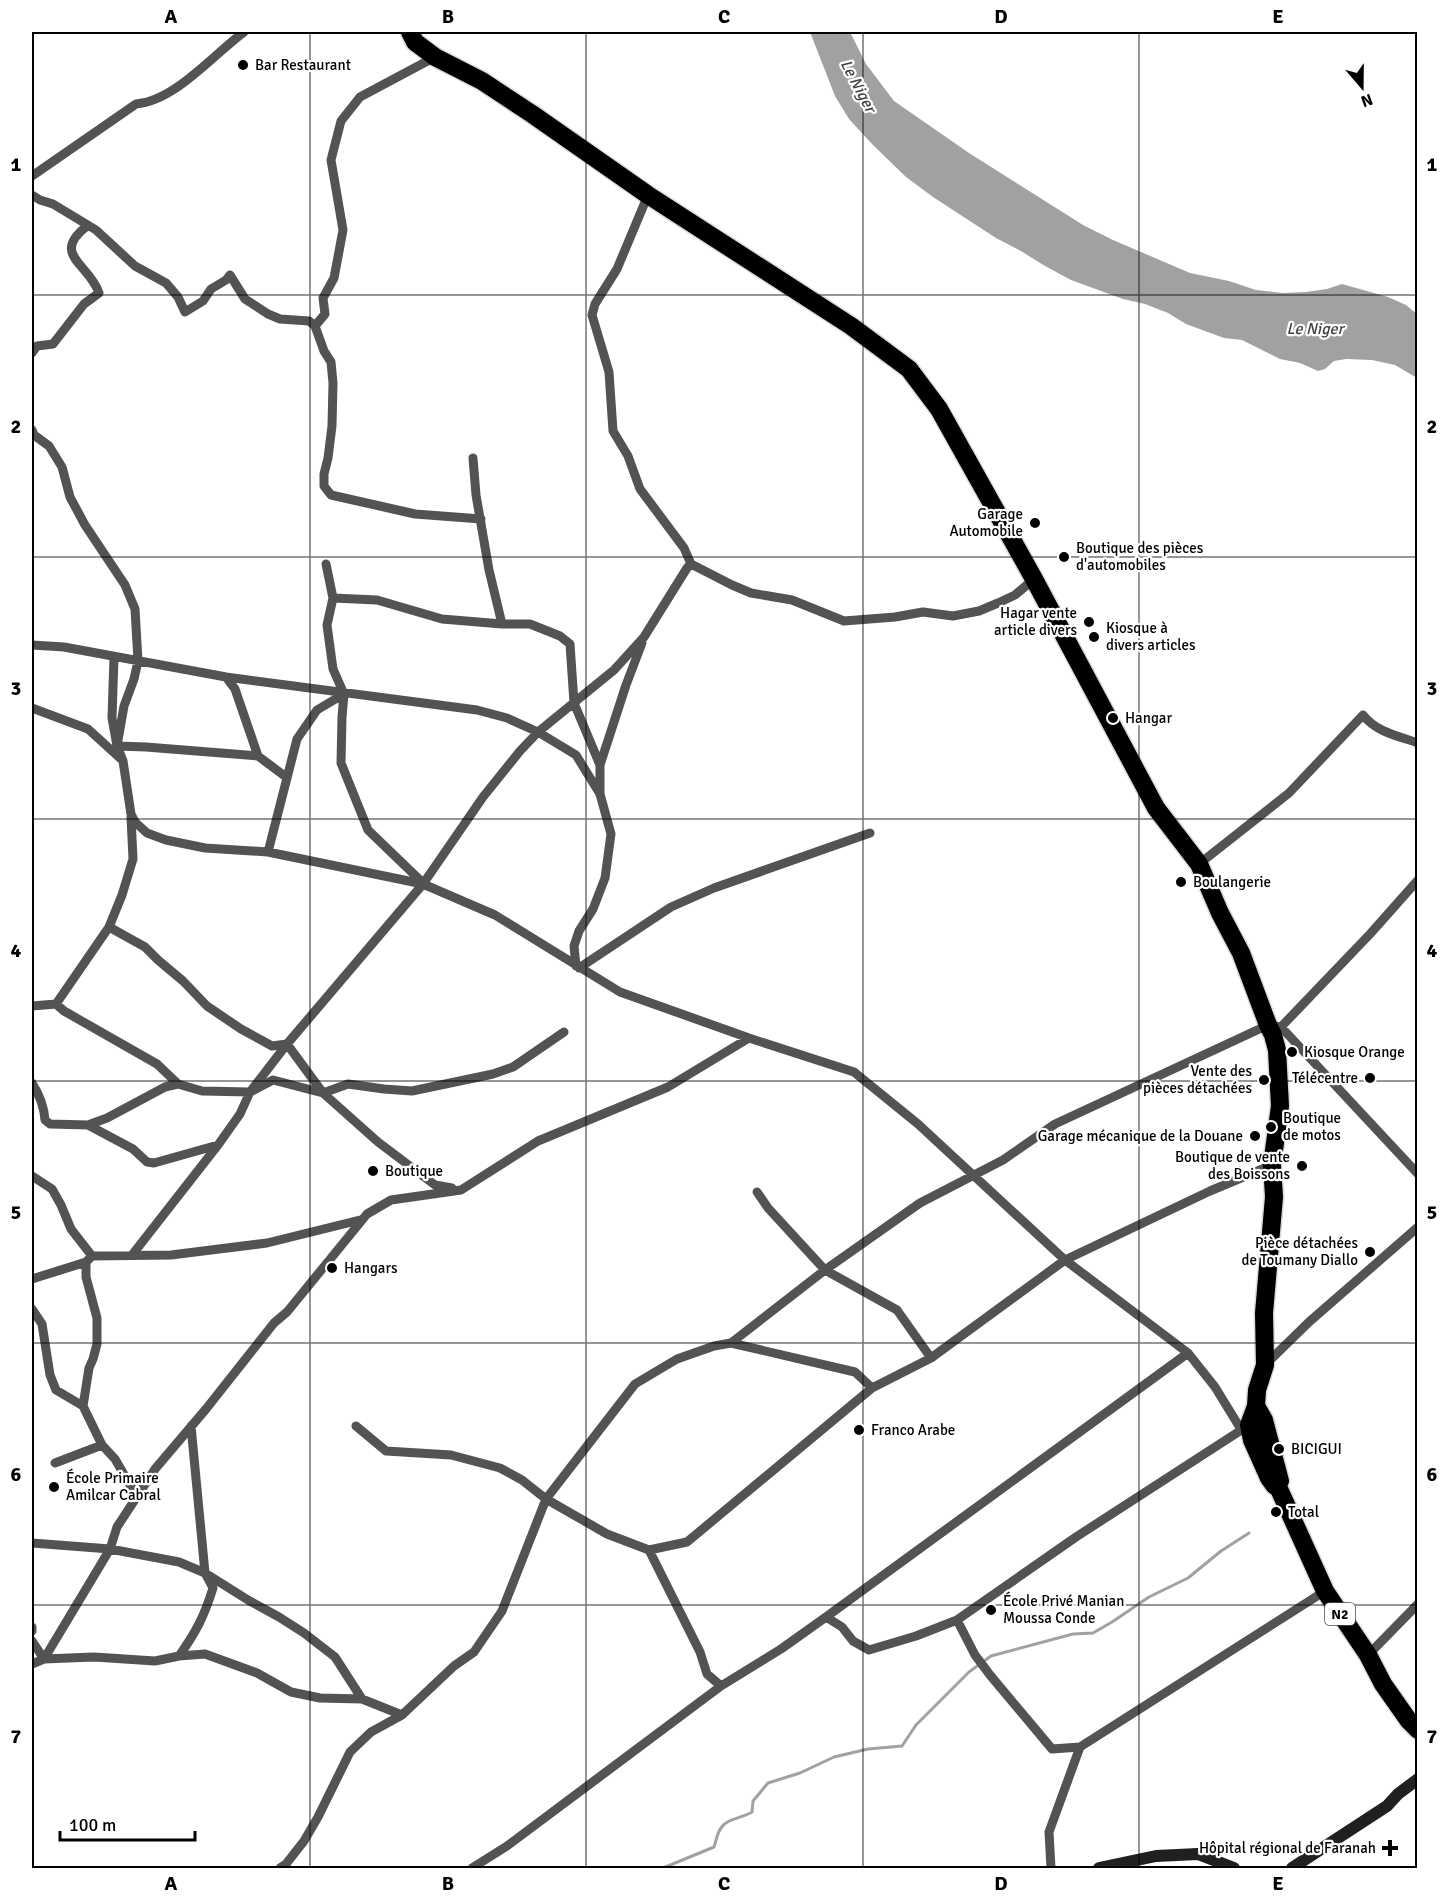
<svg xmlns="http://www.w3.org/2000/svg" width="1449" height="1900" font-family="Signika,sans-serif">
<rect width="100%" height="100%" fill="#fff"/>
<path fill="#a1a1a1" d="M810 32H850L866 64 894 101 969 153 1083 225 1113 240 1190 273 1229 281 1256 290 1283 293 1306 292 1327 289 1342 284 1388 297 1406 305 1417 314V378L1395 365 1372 360 1346 359 1334 361 1325 369 1318 371 1300 363 1280 359 1242 340 1224 338 1186 324 1168 313 1145 304 1123 299 1071 280 1045 266 1021 251 996 238 933 197 906 177 873 145 849 119 835 96Z"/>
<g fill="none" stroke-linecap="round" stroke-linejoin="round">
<path stroke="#a1a1a1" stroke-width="3" d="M663 1868 714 1847C716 1842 717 1833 721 1828 726 1819 742 1818 752 1812L753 1801 768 1783 800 1773 834 1757 868 1749 902 1746 916 1725 969 1672 991 1656 1073 1634 1093 1633 1112 1622 1149 1597 1188 1578 1221 1551 1249 1533"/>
<g stroke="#dbdbdb" stroke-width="21">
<path id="highway" d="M410 32 415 42 435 57 482 81 532 114 648 195 851 326 909 369 939 409 1034 579 1156 808 1199 864 1220 913 1241 953 1268 1025 1273 1035 1277 1050 1280 1106 1272 1165 1274 1197 1264 1313 1265 1365 1257 1390 1256 1406 1249 1425 1252 1440 1269 1478 1274 1485 1279 1489 1325 1591 1368 1655 1383 1684 1409 1721 1418 1730
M1256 1406 1264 1420 1280 1481"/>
</g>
<path stroke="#535353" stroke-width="9" d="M32 176 136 104C175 101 214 54 244 32
M32 195 40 200 53 204 96 230 135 266 166 283 178 297 185 312 203 301 211 289 226 280 230 275 245 299 268 314 280 319 309 321 315 326 324 351 331 362 333 383 332 426 328 458 324 474V486L331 495 415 514 481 519
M315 326 325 314 323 298 334 278 343 230 331 160 341 121 360 97 435 57
M32 353 37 346 53 344 84 304 99 293C89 263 50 255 87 226
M32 430 34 435 49 446 62 467 70 497 85 525 125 585 135 609 138 661 134 679 124 706 117 746 123 761 131 814 135 822 147 833 166 840 205 848 268 852 423 884 495 915 620 992 749 1038 854 1072 918 1124 1065 1260 1188 1353 1215 1387 1242 1431
M473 458 476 495 489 570 502 624
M326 564 333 598 327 625 333 669 344 694 342 717 341 763 368 830 423 883
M691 564 732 585 751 593 792 600 844 621 895 617 923 612 953 616 979 611 998 603 1015 595 1034 579
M333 598 377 600 442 619 502 624H530L560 636 570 644 574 703 600 765V794
M32 645 64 647 226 677 477 710 507 718 538 732 576 755 600 794 611 834 605 878 593 909 579 931 574 946 576 966
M114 657 112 718 117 746 146 747 258 756 286 777
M226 677 235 689 258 756
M32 708 88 729 121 759
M600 765 626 685 642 643
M268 852 297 739 317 710 344 694
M1199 864 1289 793 1363 715C1376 732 1398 736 1418 743
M109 927 145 947 158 960 183 981 207 1006 241 1029 272 1046 287 1044 323 1093 378 1142 435 1185 452 1188
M579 968 671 907 714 888 870 833
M56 1004 64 1011 157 1064 178 1084 202 1091 250 1092 273 1080 323 1093 348 1084 384 1089 412 1091 493 1074 513 1067 564 1032
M32 1006 56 1004 109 927 122 895 133 859 131 817
M1281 1027 1418 1174
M32 1083C39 1094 44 1106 45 1120L50 1124 88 1125 107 1118 165 1087 178 1084
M88 1125 133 1149 147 1162 154 1163 218 1145
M32 1176 52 1189 61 1205 71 1229 92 1256
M757 1192 768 1208 825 1270 897 1310 931 1358
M132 1255 218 1145 240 1114 250 1092 287 1044 423 884 483 797 520 751 538 732 614 670 644 637 687 568 691 564 684 548 640 489 628 456 613 431 609 372 592 315 595 304 617 269 648 195
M86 1262V1277L97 1318V1344L93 1359 89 1368 83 1406 102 1445 115 1459 137 1497
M32 1279 86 1262 92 1256 171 1255 267 1243 360 1220
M32 1309 42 1324 50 1375 56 1390 83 1406
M731 1343 855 1372 872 1388
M1266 1364 1309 1322 1418 1227
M356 1426 386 1451 451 1455 500 1468 522 1480 546 1499 607 1534 649 1550 700 1652 707 1674 721 1686
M55 1463 102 1445
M32 1543 110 1549 179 1562 205 1573 248 1600 279 1617 304 1633 335 1657 362 1699
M649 1550 687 1542 872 1388 931 1358 1065 1260 1210 1191 1272 1165
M826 1617 842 1627 853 1641 869 1650 916 1636 957 1620 1076 1537 1246 1427
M957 1620 975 1655 990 1675 1052 1749 1080 1747 1325 1591
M32 1627V1631
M32 1641 44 1659 94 1657 155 1661 179 1656 205 1654 257 1673 291 1692 320 1698 362 1699 402 1715
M1368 1655 1418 1604
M179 1656C196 1632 204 1617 213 1588L205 1573 191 1426
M32 1664 44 1659 110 1549 117 1527 155 1469 206 1409 274 1323 287 1312 367 1214 391 1200 461 1190 538 1141 668 1087 749 1038
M280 1868 286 1864 304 1841 318 1817 350 1752 371 1732 402 1715 454 1666 474 1652 502 1611 546 1499 635 1384 677 1359 714 1346 731 1343 825 1270 920 1203 1003 1160 1055 1124 1268 1025 1281 1027 1370 934 1418 880
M472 1868 507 1846 721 1686 781 1649 826 1617 1188 1353
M1051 1868 1049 1832 1080 1747"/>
<path stroke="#202020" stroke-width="12" d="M1099 1868 1156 1856 1198 1854 1234 1868
M1292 1868 1387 1806 1398 1794 1418 1779"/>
<use href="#highway" stroke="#000" stroke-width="18"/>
</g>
<path fill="none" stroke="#000" stroke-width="1.5" stroke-opacity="0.55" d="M310 32V1868M586 32V1868M863 32V1868M1139 32V1868M32 295H1418M32 557H1418M32 819H1418M32 1081H1418M32 1343H1418M32 1605H1418"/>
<g fill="#000" stroke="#fff" stroke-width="2">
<circle cx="243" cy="65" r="6"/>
<circle cx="1035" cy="523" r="6"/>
<circle cx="1064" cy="557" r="6"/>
<circle cx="1089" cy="622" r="6"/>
<circle cx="1094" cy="637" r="6"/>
<circle cx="1113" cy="718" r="6"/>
<circle cx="1181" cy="882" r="6"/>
<circle cx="1292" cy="1052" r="6"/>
<circle cx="1370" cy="1078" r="6"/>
<circle cx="1264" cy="1080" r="6"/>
<circle cx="1271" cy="1127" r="6"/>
<circle cx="1255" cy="1136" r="6"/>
<circle cx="1302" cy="1166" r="6"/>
<circle cx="373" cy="1171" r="6"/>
<circle cx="1370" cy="1252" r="6"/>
<circle cx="332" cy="1268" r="6"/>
<circle cx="859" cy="1430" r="6"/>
<circle cx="1279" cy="1449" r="6"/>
<circle cx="54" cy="1487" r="6"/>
<circle cx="1276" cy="1512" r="6"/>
<circle cx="991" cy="1610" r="6"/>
<path d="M1387 1839h6v6h6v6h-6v6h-6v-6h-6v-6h6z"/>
</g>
<g text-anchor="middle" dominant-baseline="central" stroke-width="4.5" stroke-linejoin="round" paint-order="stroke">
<rect fill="#fff" stroke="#4c4c4c" stroke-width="1.5" x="1325" y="1603" width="30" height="22" rx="4.5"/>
<g font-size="14" font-weight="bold" fill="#000">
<text x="1340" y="1614">N2</text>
</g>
<g font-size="15" fill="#000" stroke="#fff" text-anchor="start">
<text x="255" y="65">Bar Restaurant</text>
<text x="1023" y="514" text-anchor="end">Garage<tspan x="1023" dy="17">Automobile</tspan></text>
<text x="1076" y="548">Boutique des pièces<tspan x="1076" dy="17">d'automobiles</tspan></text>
<text x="1077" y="613" text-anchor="end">Hagar vente<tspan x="1077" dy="17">article divers</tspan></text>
<text x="1106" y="628">Kiosque à<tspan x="1106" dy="17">divers articles</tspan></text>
<text x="1125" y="718">Hangar</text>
<text x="1193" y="882">Boulangerie</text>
<text x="1304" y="1052">Kiosque Orange</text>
<text x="1252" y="1071" text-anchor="end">Vente des<tspan x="1252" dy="17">pièces détachées</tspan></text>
<text x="1358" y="1078" text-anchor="end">Télécentre</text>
<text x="1283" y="1118">Boutique<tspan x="1283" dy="17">de motos</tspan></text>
<text x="1243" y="1136" text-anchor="end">Garage mécanique de la Douane</text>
<text x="1290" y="1157" text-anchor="end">Boutique de vente<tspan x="1290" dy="17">des Boissons</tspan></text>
<text x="385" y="1171">Boutique</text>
<text x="1358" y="1243" text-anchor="end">Pièce détachées<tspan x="1358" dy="17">de Toumany Diallo</tspan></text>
<text x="344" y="1268">Hangars</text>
<text x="871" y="1430">Franco Arabe</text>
<text x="1291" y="1449">BICIGUI</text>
<text x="66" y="1478">École Primaire<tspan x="66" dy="17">Amilcar Cabral</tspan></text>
<text x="1288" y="1512">Total</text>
<text x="1003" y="1601">École Privé Manian<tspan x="1003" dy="17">Moussa Conde</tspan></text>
<text x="1376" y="1848" text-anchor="end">Hôpital régional de Faranah</text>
</g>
<g font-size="16" font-style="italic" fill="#424242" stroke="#fff">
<text transform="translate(858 86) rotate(62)">Le Niger</text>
<text x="1315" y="329">Le Niger</text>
</g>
</g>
<rect width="1449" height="1900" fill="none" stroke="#ffffff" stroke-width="66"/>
<g transform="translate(1362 87) rotate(160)" stroke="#ffffff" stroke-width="4.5" paint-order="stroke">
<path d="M0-4.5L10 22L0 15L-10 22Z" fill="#000000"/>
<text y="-9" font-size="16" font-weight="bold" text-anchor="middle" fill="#000000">N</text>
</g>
<path d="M60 1831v9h135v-9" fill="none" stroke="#000000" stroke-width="3"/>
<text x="69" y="1831" font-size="18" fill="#000000" stroke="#ffffff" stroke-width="4.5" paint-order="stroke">100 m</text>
<rect x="33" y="33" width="1383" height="1834" fill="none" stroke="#000" stroke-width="2"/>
<g font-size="20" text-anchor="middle" font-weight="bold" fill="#000">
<text x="171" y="23">A</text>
<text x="448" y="23">B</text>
<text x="724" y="23">C</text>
<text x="1001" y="23">D</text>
<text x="1278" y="23">E</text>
<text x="16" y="171">1</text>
<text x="1432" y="171">1</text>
<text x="16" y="433">2</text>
<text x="1432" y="433">2</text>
<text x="16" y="695">3</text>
<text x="1432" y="695">3</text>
<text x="16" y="957">4</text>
<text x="1432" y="957">4</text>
<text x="16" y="1219">5</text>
<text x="1432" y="1219">5</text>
<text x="16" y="1481">6</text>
<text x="1432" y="1481">6</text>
<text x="16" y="1743">7</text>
<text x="1432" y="1743">7</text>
<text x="171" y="1890">A</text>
<text x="448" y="1890">B</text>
<text x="724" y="1890">C</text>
<text x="1001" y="1890">D</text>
<text x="1278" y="1890">E</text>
</g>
</svg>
